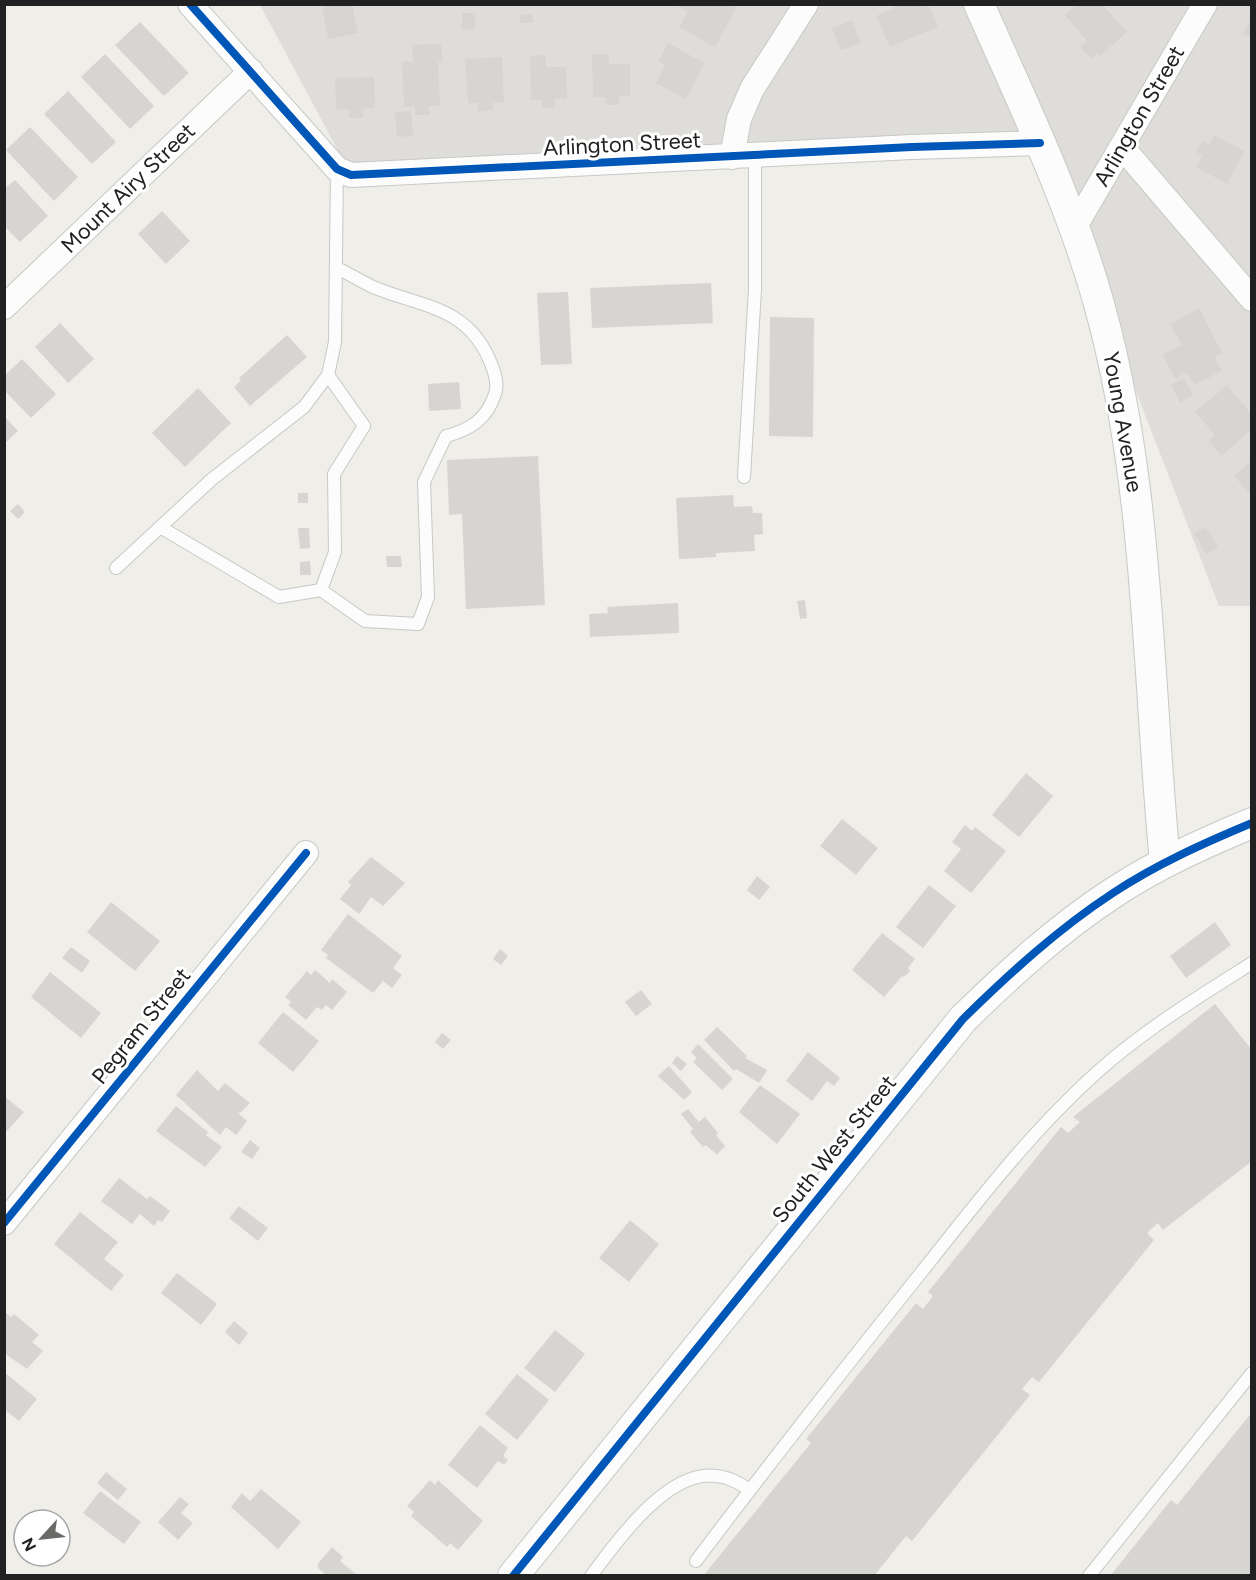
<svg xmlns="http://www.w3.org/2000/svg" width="1256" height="1580" font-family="Figtree,sans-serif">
<rect width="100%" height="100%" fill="#efeee9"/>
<path fill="#deddda" d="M260 5H1251V606H1219L1040 143 351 175Z"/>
<path fill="#d7d5d2" d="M331 4H352L358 33 328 39 322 6Z
M674 4H730L736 8 715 47 679 27 688 12Z
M893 4H920L921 7 928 4 938 27 890 47 876 16 894 8Z
M1077 4H1102L1127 32 1100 56 1098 53 1091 59 1080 46 1087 41 1065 15Z
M462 13H475V29L462 30Z
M532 14 533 23H520V15Z
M1252 18V39L1242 33Z
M852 20 861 43 841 50 832 28Z
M140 22 189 73 164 96 115 45Z
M668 43 704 63 686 99 656 83 665 65 658 62Z
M441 44 442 62H438L440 106H429L430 115H415V106L404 107 402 62H413L412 45Z
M105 54 154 106 130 129 81 77Z
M592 54H609V64H630V96H619V105H606L605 97H593Z
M546 55V67H566L567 99H555V108H542V100H531L530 56Z
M502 57 504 102 492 103 493 110 478 111V103H468L465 59Z
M374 77 375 108 363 109V118H349V109L336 110 335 78Z
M68 91 116 142 92 164 44 114Z
M411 111 413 136 397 137 395 112Z
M30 127 78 177 54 201 6 150Z
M1214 135 1244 151 1227 184 1196 167 1202 155 1196 152 1202 141 1209 145Z
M15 180 48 216 20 242 4 226V189Z
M162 211 190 241 166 264 138 234Z
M711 283 713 323 592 328 590 288Z
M568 292 572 364 541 365 537 293Z
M1199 308 1222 353 1215 357 1222 371 1194 385 1187 372 1175 379 1163 355 1182 345 1170 324Z
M770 317 814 318 813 437 769 436Z
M60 323 94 359 68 383 35 347Z
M287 335 307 357 250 406 234 387 241 380 239 378Z
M22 359 56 394 31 418 4 390V376Z
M1184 378 1193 395 1180 403 1171 385Z
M459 382 461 409 429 411 428 384Z
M1227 385 1252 415V429L1221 456 1209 441 1215 435 1195 412Z
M198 388 231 423 185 467 152 433Z
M4 416 18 431 4 444Z
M538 456 545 605 466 609 462 514 449 515 447 460Z
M1252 460V496L1234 476Z
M298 493H308V503H298Z
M733 495 734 507 752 506 753 513H762L763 534 754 535 755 551 716 553V557L679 559 676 498Z
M18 504 25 512 18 519 10 511Z
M1206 527 1218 547 1206 554 1194 533Z
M298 528H309L310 548 300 549Z
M386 556H401L402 567H387Z
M310 561 311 575H300V562Z
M805 600 807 618 800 619 797 601Z
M678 603 679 633 590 637 589 614 608 613 607 607Z
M1026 773 1053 796 1019 837 992 815Z
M842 819 878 848 856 875 820 846Z
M965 825 972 831 975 827 1006 851 971 893 944 871 961 849 952 842Z
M371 857 405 883 383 906 371 897 359 914 340 899 351 885 348 882Z
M757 876 770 887 759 900 747 890Z
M929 885 956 906 923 948 896 927Z
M111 902 160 941 135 971 87 932Z
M348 914 402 956 393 968 402 975 392 988 383 981 373 993 326 958 328 955 321 950Z
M1215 922 1231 945 1186 978 1170 956Z
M882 933 915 959 908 968 910 971 904 977 902 976 884 997 852 970Z
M71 947 90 961 82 973 62 958Z
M500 949 508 956 501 965 493 959Z
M315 970 330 983 332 979 347 992 332 1010 326 1005 322 1010 317 1007 306 1020 288 1005 291 1002 285 997 307 971 311 975Z
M50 972 101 1013 81 1038 31 997Z
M641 990 652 1004 636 1016 625 1002Z
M1215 1004 1252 1050V1161L1163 1230 1158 1223 1147 1233 1154 1240 1039 1382 1032 1377 1022 1389 1030 1395 912 1541 906 1536 874 1576H703L811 1443 806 1439 916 1303 923 1309 933 1296 928 1292 1061 1127 1068 1133 1080 1122 1073 1117Z
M283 1012 319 1041 293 1072 258 1043Z
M717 1027 747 1056 745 1058 767 1070 759 1083 736 1069 734 1071 704 1040Z
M442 1033 451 1040 443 1049 435 1042Z
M698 1044 733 1079 722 1090 693 1062 697 1058 691 1052Z
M808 1052 840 1078 834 1086 827 1081 812 1101 786 1081Z
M677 1056 687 1064 681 1071 672 1063Z
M669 1066 692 1092 684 1100 658 1076Z
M197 1070 218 1091 225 1083 250 1103 241 1112 238 1113 247 1121 236 1135 226 1127 220 1135 176 1095Z
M760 1085 800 1114 777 1144 739 1112Z
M4 1096 24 1112 6 1132 4 1131Z
M176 1106 208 1132 206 1135 222 1147 205 1167 156 1131Z
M688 1109 699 1122 705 1117 718 1133 716 1135 725 1146 717 1155 706 1145 703 1147 690 1132 693 1129 681 1114Z
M250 1140 260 1148 252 1159 241 1152Z
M119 1178 147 1199 150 1196 170 1211 162 1222 158 1220 154 1226 140 1214 132 1224 101 1201Z
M239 1206 268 1228 258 1241 229 1218Z
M80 1212 118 1242 104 1259 124 1275 111 1291 54 1244Z
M630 1220 659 1244 629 1282 599 1258Z
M177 1273 217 1304 201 1325 161 1293Z
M5 1312 11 1317 14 1314 39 1335 32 1342 43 1351 27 1369 4 1353Z
M234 1321 248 1333 239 1345 225 1332Z
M555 1330 585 1354 555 1392 524 1368Z
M4 1372 37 1399 19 1421 4 1409Z
M517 1374 549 1400 517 1440 485 1414Z
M1252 1412V1576H1110L1171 1500 1177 1505Z
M480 1425 508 1448 503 1456 508 1460 504 1465 498 1461 477 1488 448 1465Z
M106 1472 127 1489 118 1500 97 1483Z
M430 1480 435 1485 438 1480 483 1521 458 1550 450 1543 447 1547 411 1516 414 1512 407 1506Z
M261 1489 301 1522 278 1549 231 1507 242 1493 250 1501Z
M100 1491 141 1522 124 1544 83 1513Z
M180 1497 189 1504 181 1513 193 1523 178 1540 158 1522Z
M332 1547 343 1557 340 1561 358 1576H327L319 1569 317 1565Z"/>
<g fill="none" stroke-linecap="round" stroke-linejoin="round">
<g stroke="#c8c8c5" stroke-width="14">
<path id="service" d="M744 477 755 289V156
M160 527 279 597 321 590 335 552 334 474 364 426 328 375
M116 568 211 480 304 407 328 375 335 342 337 169
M321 590 365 621 418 624 428 597 424 482 446 436C470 430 487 419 495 394 499 383 494 370 489 359 466 306 421 307 373 287 361 281 349 274 337 268
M696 1561C769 1464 844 1369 920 1274 979 1200 1037 1123 1110 1061 1154 1024 1203 994 1252 963
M591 1576C616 1542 668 1469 716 1476 729 1477 739 1483 750 1490
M1089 1576 1252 1373"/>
</g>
<g stroke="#c8c8c5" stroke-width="26">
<path id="minor" d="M190 4 337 169 351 175 912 147 1040 143
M1122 147 1252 299
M732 157 739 119 752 89 806 4
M1074 228 1205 4
M4 307 251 71
M4 1223 306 853"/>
</g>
<g stroke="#c8c8c5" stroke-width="32">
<path id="tertiary" d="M979 4C1022 102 1070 200 1099 304 1150 486 1147 676 1165 862
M513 1576 963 1019C1010 973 1058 929 1113 893 1157 864 1204 843 1252 823"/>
</g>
<use href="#service" stroke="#fdfcfc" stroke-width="12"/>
<use href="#minor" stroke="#fdfcfc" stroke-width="24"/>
<use href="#tertiary" stroke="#fdfcfc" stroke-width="30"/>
<g stroke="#fff" stroke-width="11">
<path id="cycleway" d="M190 4 337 169 351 175 912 147 1040 143
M4 1223 306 853
M513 1576 963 1019C1010 973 1058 929 1113 893 1157 864 1204 843 1252 823"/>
</g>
<use href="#cycleway" stroke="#0057b8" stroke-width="8"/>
</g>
<g text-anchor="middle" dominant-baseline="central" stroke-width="6" stroke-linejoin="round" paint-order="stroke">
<g font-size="22" fill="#212121" stroke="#fff">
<text transform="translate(1139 116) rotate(-60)">Arlington Street</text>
<text transform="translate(622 144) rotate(-3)">Arlington Street</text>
<text transform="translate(128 188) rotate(-44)">Mount Airy Street</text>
<text transform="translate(1123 422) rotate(80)">Young Avenue</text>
<text transform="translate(141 1026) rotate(-51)">Pegram Street</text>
<text transform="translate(834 1149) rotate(-51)">South West Street</text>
</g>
</g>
<rect width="1256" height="1580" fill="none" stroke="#212121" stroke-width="12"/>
<g transform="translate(42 1538) rotate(243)"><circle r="28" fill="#ffffff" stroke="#a6a6a6" stroke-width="1.5"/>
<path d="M0-4.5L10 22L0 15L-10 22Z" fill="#696967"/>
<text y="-9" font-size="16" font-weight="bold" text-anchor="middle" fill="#212121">N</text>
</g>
</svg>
